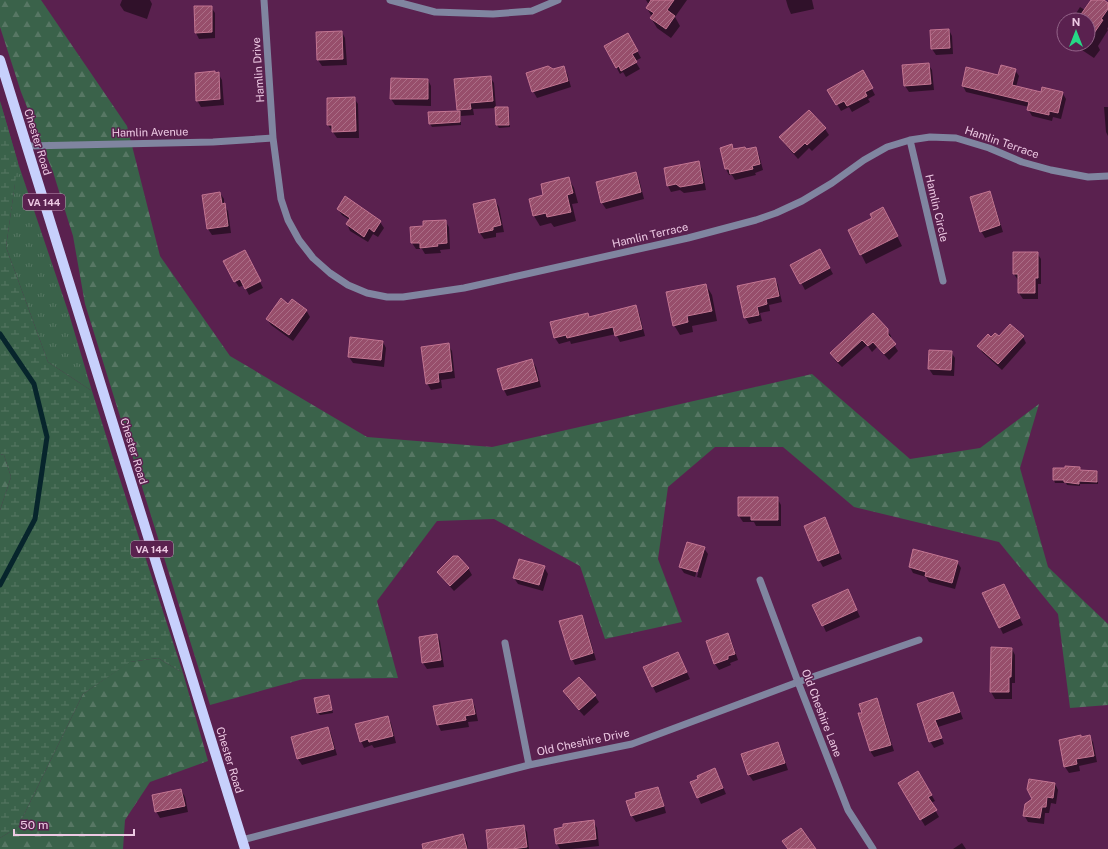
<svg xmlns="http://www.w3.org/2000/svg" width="1108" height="849" font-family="'Public Sans',sans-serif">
<defs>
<pattern id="grass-tufts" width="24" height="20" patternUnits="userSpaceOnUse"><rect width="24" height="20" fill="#3a624a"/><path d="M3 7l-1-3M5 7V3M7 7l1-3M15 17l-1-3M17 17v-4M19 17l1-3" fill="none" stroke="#577764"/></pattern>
<pattern id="forest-firs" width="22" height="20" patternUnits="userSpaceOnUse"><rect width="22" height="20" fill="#3a624a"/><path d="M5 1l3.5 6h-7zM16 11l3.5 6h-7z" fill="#577764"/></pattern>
<pattern id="wetland-marsh" width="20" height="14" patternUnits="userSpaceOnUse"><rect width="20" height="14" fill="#3a624a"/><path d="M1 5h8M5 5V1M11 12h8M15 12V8" fill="none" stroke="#577764"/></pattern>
<pattern id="building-hatch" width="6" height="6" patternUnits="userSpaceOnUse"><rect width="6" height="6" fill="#974e6b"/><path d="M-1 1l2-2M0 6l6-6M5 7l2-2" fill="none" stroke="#ab6e87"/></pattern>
</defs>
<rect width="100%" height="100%" fill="#5a214f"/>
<path fill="url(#grass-tufts)" d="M0 101 18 163 69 314 92 391 48 362 6 247 15 183Z"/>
<path fill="url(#forest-firs)" d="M0 0H41L127 126 160 256 230 356 367 437 492 447 812 374 910 459 980 448 1039 404 1020 468 1048 567 1108 624V705L1070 708 1058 614 999 542 854 507 783 447H715L668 487 658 559 682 622 605 639 580 566 494 519 437 521 377 601 398 678 303 679 210 705 85 304 73 236 53 172 21 92 0 27Z
M0 454 4 455 11 477 0 510Z
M158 658 183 673 208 761 150 782 125 820 123 849H0V838L18 827 83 694 129 662Z"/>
<path fill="url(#wetland-marsh)" d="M0 101 18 163 6 247 48 362 92 391 115 464 183 673 158 658 130 662 83 694 18 827 0 838V510L11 477 4 455 0 454Z"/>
<path fill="#0007" d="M122 0H150L152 4 147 19 124 11 120 5Z
M646 0H687L675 17 680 26 671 38 657 28 651 18 652 17 647 8 649 5Z
M786 0H812L814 9 791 14 788 7Z
M1092 0H1102L1108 4V27L1107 29 1108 30 1098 46 1100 50 1094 58 1073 44H1088V20H1072L1080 7 1085 10Z
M211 7 215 13V38L199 39 196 33Z
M1062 18 1065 20 1064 38 1062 37 1057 27Z
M949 30 952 36 953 54 936 55 932 49 931 31Z
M342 32 345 38 347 65 322 66 318 60Z
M628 34 641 58 635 61 640 69 626 77 623 72 620 74 605 46Z
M928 64 932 70 934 90 909 92 905 86Z
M563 67 567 73 571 87 537 98 533 91 553 70Z
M1015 70 1019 76 1016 87 1042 93 1062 92 1066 99 1061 119 1053 117 1052 121 1032 116 1028 109 1029 107 966 92 963 86 999 76Z
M863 72 875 95 868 99 870 102 852 112 849 107 841 111 829 90Z
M218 73 222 80 224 105 201 107 197 100 215 74Z
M490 77 494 83 496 108 473 109 474 115 461 116V125L432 127 430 124 459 112 458 110Z
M428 80 431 86V106L395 105 391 99Z
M354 98 358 104 359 138H337L328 125Z
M1104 107H1108V136L1106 132Z
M507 108 509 111 510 127 499 128 497 125Z
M825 129 829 135 812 151 809 148 798 159 784 143 781 137Z
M732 146 734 150H746L756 148 759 155 763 170 755 173 756 175 735 180 732 175H729L726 169 721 148Z
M698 162 702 169 706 190 684 193 680 190 671 192 668 186Z
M636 173 639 179 644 199 606 209 602 203 597 182Z
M569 179 574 188 578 203 572 204 576 221 554 227 551 223 540 226 534 216 531 200 544 196Z
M989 192 993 199 1003 232 985 238 981 231Z
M220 193 224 199V205L228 211 231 233 212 235 208 229Z
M495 201 499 207 504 232 496 233V237L484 239 480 233 474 205Z
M338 209 380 222 384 228 378 237 373 234 368 242 350 231 347 224 350 220 342 215Z
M888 218 902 246 866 264 861 254Z
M445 221 449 227 450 249 440 250 441 253 425 254 422 249H416L412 243 424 227Z
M820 250 833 274 805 290 792 265Z
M1037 253 1041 259V284H1038V299H1023L1019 293 1018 280 1014 274Z
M248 257 263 288 249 295 244 285 239 287 235 281Z
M775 279 778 285 782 302 769 305 770 311 760 313 762 321 749 324 745 317Z
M706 285 712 295 717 321 692 326 693 332 680 335 674 325Z
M289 305 306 310 310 317 293 341 271 325 267 319Z
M636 307 639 313 645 336 620 342 616 334 571 344 570 341 559 344 555 338 552 323 589 318Z
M873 314 887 330 891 336V340L898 351 889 360 877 347 872 352 867 345 842 367 835 360 831 353Z
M1023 337 1026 343 1002 370 982 352 979 346 991 338Z
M383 342 386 348 384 367 353 363 349 357Z
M448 345 452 351 455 378 441 380 442 388 431 390 427 383Z
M951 352 955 358 954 376 933 375 929 369Z
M532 361 536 367 541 387 507 396 504 390 498 369Z
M1080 468 1081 471 1097 472 1098 475V484H1080V486L1067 485 1066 483H1055L1054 480Z
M777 498 781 505V526H756L754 522H743L739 516Z
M825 518 828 525 842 559 823 567 819 560Z
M704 548 708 554 701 578 697 577 704 551H702L695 577 684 573 680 567Z
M957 562 961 568 955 589 929 582 926 577 913 573 910 567Z
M544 567 548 574 543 591 518 584 514 578Z
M468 568 472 575 454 591 442 578 438 572Z
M1007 591 1023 625 1003 634 984 594Z
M851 597 860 617 826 632 823 625Z
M581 616 585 622 596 660 575 665 572 659Z
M727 634 731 640 738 660 730 663 731 665 719 670 715 664Z
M437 635 440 641 444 667 427 669 423 663Z
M992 648 1012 649 1015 655V683H1012V699H995L991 692Z
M678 653 690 679 656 693 653 687Z
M579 678 595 696 599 702 584 716 568 698 564 692Z
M953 693 956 700 963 719 938 727 944 744 934 748 930 741 918 705Z
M330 699 333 713 320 715 318 713Z
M472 700 475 707 478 721 468 722 469 727 441 731 438 725Z
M877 700 880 706 894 751 874 757 870 751 863 713Z
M387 717 391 723 396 743 374 748 372 745 364 748 361 741Z
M328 728 331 734 337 755 302 765 298 759Z
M1089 736 1093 742 1097 762 1079 766 1080 771 1069 773 1065 767Z
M777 743 781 749 788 770 753 781 749 775 742 755Z
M918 772 935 801 931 803 939 817 925 826 899 783Z
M718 776 726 794 701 804 692 783Z
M1055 784 1058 790 1056 804 1051 803 1049 813H1045L1044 824 1028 822 1024 815Z
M657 788 661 794 666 813 636 822 632 816 637 799Z
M181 790 185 797 188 812 160 818 156 811Z
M593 821 597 828 599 846 571 849H560L557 844 555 829Z
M523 826 527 832 529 849H489Z
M463 836 467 842 468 849H428Z
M962 843 966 849H953Z"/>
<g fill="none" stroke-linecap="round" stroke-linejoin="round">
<path stroke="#07252c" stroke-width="5" d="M0 334 34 384 47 437 35 519 0 585"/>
</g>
<path fill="url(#building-hatch)" stroke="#c37592" d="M651 0H674L667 10 675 16 666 29 650 18 654 13 646 8Z
M1091 0H1104L1108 3V9L1101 19 1103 20 1088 42V20H1077Z
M194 6H212V32L195 33Z
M949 29 950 48 931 49 930 30Z
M342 31 343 59 317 60 316 32Z
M628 33 638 51 632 54 637 62 621 71 619 66 616 68 604 46Z
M929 63 931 84 904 86 902 65Z
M1001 65 1016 69 1012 85 1041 92 1042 87 1063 92 1058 113 1049 111V115L1027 110 1029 102 962 86 966 67 998 75Z
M548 66 553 69 564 66 568 81 532 92 526 73Z
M863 70 873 88 865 92 867 96 847 106 844 101 836 105 827 90Z
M215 71V73L219 72 220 99 196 101 195 73Z
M491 76 493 101 470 103 471 109 457 110 454 79Z
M391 78 428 79V99H390Z
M355 97 356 131 332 132V125H327V98Z
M495 107H508L509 125H496Z
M809 110 826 128 807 145 805 143 794 153 779 137Z
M460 111V122L429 124 428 112Z
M732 144 733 149 745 147 746 149 756 147 760 164 752 166 753 169 730 174 729 169H725L720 148Z
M699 161 703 183 680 187 676 184 667 186 664 168Z
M636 172 641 192 601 203 596 182Z
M569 177 573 193 567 195 571 212 547 217 546 213 533 216 529 199 543 195 541 184Z
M990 191 1000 225 980 232 970 197Z
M220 192 222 204 225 203 228 226 207 229 202 195Z
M345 196 381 221 374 232 369 228 364 237 346 224 350 218 337 209Z
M495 199 501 225 493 227V230L479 233 473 204Z
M883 207 898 236 860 255 848 230 872 218 870 214Z
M446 220 447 243 437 244 438 246 420 248V243H411L410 227 423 226V221Z
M820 249 830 268 800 284 790 265Z
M245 250 261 281 245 289 240 279 234 282 223 261Z
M1013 252H1038V278H1035V293H1018V274H1013Z
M775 278 779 296 766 299 767 304 757 307 759 315 744 318 737 286Z
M706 284 712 311 687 316 688 322 673 326 666 292Z
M281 298 288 304 292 299 307 310 289 335 266 319Z
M636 305 642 329 615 336 613 327 567 338 566 335 554 338 550 322 588 313 589 317Z
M873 313 888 329V335L896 344 884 354 873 342 868 346 862 340 838 362 830 353Z
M1010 324 1024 336 998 364 977 346 988 334 991 337 995 333 999 336Z
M350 337 383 341 381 360 348 357Z
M449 343 452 371 438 373 439 382 426 384 421 347Z
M929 350 952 351 951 370 928 369Z
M532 359 538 381 503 390 497 369Z
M1065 466 1080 467V470L1097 471V482L1079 481V484L1064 482V480H1053V468H1065Z
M738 497H778V520H751V516H738Z
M825 517 839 553 818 561 804 526Z
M687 542 705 547 697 572 679 567Z
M913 549 958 561 952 583 925 576 926 572 909 567Z
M453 556H458L469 568 450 586 437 572Z
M519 559 545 566 539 585 513 578Z
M1004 584 1020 618 999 628 982 593Z
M848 589 857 610 822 626 812 605Z
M582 615 593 653 571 660 559 621Z
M728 633 735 654 728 656V659L714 664 706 641Z
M437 634 441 660 422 663 419 637Z
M991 647 1012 648 1011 677H1009V692H990Z
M678 652 687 672 652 687 643 667Z
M579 677 596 695 579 710 563 691Z
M953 692 960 712 935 720 942 738 929 742 917 704Z
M329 695 332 710 317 713 314 698Z
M877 698 891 745 870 751 858 713H862L859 704Z
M472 699 475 714 465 716 466 720 437 725 433 706Z
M388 716 393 736 369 742 368 739 360 742 355 724Z
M328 727 334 749 297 759 291 737Z
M1081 735V737L1090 735 1094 756 1076 759 1077 764 1064 767 1059 740Z
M778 742 785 763 748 775 741 754Z
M715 768 723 788 697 798 690 782 698 779 697 776Z
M918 771 932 795 928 797 937 810 920 820 898 783Z
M1029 779 1055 783 1053 798 1047 797 1046 807H1042L1040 818 1023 816 1025 804 1032 799 1027 789Z
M658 787 664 806 631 816 626 801 636 798 635 793Z
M181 789 185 806 155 812 152 795Z
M594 820 596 839 556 844 554 829 563 827V824Z
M524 825 527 847 512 849H488L486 830Z
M801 828 816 849H788L782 841Z
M463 834 467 849H423L422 844Z"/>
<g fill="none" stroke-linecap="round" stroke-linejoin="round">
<path stroke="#8085a0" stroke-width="7" d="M264 0 273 138 281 199 288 220 299 240 313 258 330 273 348 285 367 293 387 297H403L464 288 688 238 756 220 776 213 802 201 832 183 864 160 887 147 910 140 930 137 956 138 989 148 1022 162 1051 170 1088 177 1108 176
M390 0 435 12 493 14 532 11 558 0
M910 140 943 281
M27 146 213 142 273 138
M760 580 798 682 848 810 873 849
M505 643 529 765
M242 840 529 765 632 744 798 682 919 640"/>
<path stroke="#c7d0fc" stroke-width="10" d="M0 60 245 849"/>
</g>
<g text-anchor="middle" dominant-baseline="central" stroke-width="3" stroke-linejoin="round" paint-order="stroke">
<g fill="#5a214f" stroke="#c197b7" stroke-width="1">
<rect x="23" y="194" width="42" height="16" rx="3"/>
<rect x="131" y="541" width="42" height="16" rx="3"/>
</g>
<g font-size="10" font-weight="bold" fill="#edc9e3">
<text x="44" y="202">VA 144</text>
<text x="152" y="549">VA 144</text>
</g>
<g font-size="11" fill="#edc9e3" stroke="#5a214f">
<text transform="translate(258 70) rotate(-94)">Hamlin Drive</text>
<text transform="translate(150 132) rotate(-1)">Hamlin Avenue</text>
<text transform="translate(38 142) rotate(73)">Chester Road</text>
<text transform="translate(1002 142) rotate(19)">Hamlin Terrace</text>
<text transform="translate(937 208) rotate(77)">Hamlin Circle</text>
<text transform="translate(650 235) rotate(-13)">Hamlin Terrace</text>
<text transform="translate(134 451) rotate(73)">Chester Road</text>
<text transform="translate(822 713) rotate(69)">Old Cheshire Lane</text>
<text transform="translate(583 742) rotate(-12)">Old Cheshire Drive</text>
<text transform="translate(230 760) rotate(73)">Chester Road</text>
</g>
</g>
<g transform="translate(1076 32)"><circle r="19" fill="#5a214f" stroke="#95648a"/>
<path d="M0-3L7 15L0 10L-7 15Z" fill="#26d886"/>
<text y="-6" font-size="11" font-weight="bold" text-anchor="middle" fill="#edc9e3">N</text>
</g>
<path d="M14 829v6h120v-6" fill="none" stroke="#edc9e3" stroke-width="2"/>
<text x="20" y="829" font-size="12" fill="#edc9e3" stroke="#5a214f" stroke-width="3" paint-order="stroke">50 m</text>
</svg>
